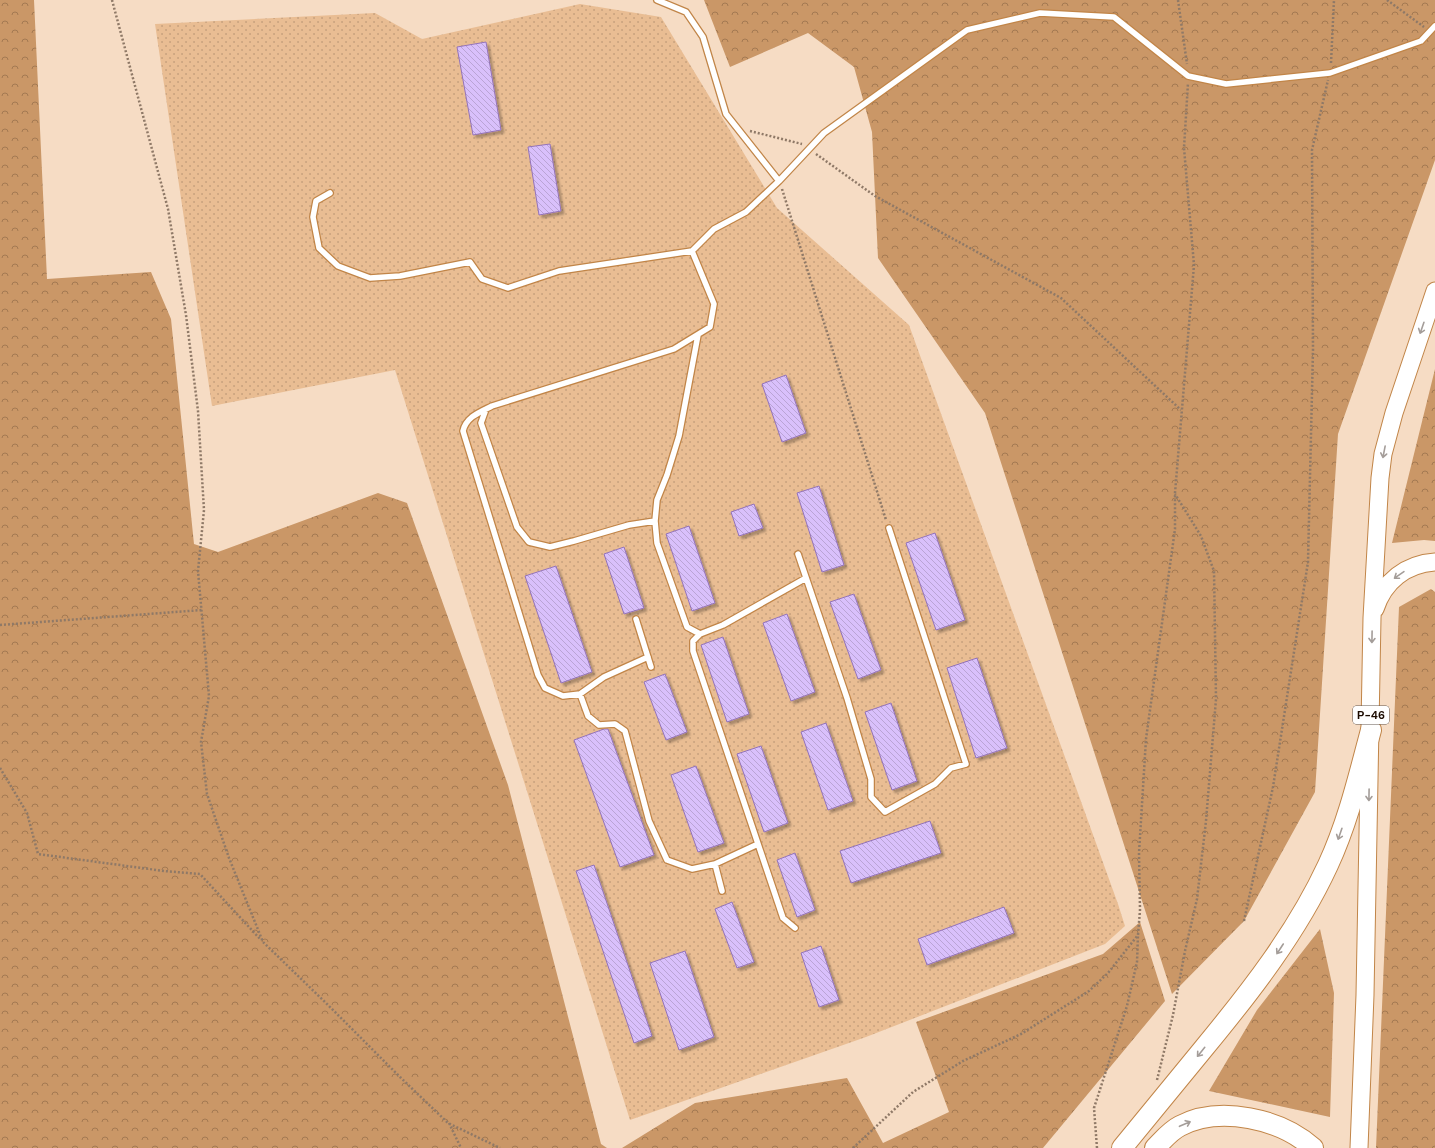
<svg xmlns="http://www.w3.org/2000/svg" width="1435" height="1148" font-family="'DM Sans',sans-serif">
<defs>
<pattern id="grass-dots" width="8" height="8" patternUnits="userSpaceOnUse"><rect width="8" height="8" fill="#e9bd93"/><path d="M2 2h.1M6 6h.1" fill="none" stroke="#c7a17d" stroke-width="1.8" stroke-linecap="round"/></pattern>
<pattern id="forest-crowns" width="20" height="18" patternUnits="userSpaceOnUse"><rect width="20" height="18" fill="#ca9767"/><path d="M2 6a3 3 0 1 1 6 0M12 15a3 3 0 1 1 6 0" fill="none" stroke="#a37952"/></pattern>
<pattern id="building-back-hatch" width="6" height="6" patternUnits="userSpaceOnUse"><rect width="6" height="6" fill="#d9c0fb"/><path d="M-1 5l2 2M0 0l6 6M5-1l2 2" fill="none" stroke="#baa4d5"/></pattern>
<filter id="shadow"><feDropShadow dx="3" dy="3" stdDeviation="1" flood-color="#0004"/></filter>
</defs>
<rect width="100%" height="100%" fill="#f6dcc4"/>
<path fill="url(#grass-dots)" d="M580 4 661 17 777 208 909 325 1118 904 1125 926 1105 944 866 1037 630 1120 395 370 212 406 155 24 375 13 422 39Z"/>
<path fill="url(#forest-crowns)" d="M0 0H34L47 279 151 272 171 319 194 544 218 552 378 493 407 503 508 785 601 1144 607 1148H0Z
M704 0H1435V160L1338 434 1315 792 1244 921 1172 994 985 413 878 258 872 132 854 67 808 33 730 67Z
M1435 369V541L1424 540 1392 543Z
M1431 589 1435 592V1148H1376L1399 607Z
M1140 922 1165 1001 1043 1148H622L695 1103 847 1078 883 1143 949 1112 916 1022 1103 954Z
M1320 929 1334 993 1330 1117 1209 1091 1257 1010Z"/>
<path fill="url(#building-back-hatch)" stroke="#9373b9" filter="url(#shadow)" d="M486 42 501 130 473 135 457 47Z
M550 144 561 211 539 215 528 147Z
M786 375 806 433 782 442 762 384Z
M819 486 844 565 822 572 797 493Z
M754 504 763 528 739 536 731 512Z
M689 526 715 603 692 611 666 534Z
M935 533 965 620 936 630 906 543Z
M624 547 644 608 624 614 604 554Z
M556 566 592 672 561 683 525 576Z
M854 594 881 670 858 679 830 602Z
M787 614 815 692 791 701 763 623Z
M723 637 749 714 727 722 701 645Z
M977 658 1007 748 976 758 947 668Z
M665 674 687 732 666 740 644 682Z
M891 703 917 781 892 790 865 712Z
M826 723 853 801 828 810 801 732Z
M604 729H608L654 855 620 867 574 740Z
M761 746 788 823 764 832 737 754Z
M696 766 724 843 698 852 671 775Z
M930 821 941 853 851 883 840 851Z
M795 853 815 910 797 917 777 860Z
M594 865 652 1036 634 1043 576 871Z
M732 902 754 962 737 968 715 909Z
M1004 907 1014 933 927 965 918 939Z
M821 946 839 1000 819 1007 801 953Z
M685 951 714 1037 679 1050 650 963Z"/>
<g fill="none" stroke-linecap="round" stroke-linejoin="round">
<g stroke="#c18548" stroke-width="8">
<path id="lane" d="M657 0 686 12 703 37 726 114 779 181
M330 193 316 201 313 217 319 248 338 266 370 278 400 276 470 262 482 279 508 288 559 271 692 251
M698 335 679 436 667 475 657 500 655 521 657 543 687 627 700 634
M486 409 481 423 517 527 529 542 550 547 574 541 629 525 655 521
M798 554 847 698 871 779V797L885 812 935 784 951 768 966 764 889 528
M636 619 651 667
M648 657 604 677 580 694 563 696 545 688 538 675 463 431C466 417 480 412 492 406L674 349 710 327 714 304 692 251 714 229 746 212 779 181 824 133 967 30 1040 13 1114 17 1188 76 1226 84 1330 73 1421 41 1435 26
M580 694 588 716 599 725 615 724 625 731 649 821 667 860 692 869 715 864 758 844
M715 864 722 891
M795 928 783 918 693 651V641L700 634 723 625 806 578"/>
</g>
<g stroke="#c18548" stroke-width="19">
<path id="primary" d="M1375 609C1384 581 1406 564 1435 562
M1359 1148 1365 995 1372 618 1380 478 1383 454 1394 413 1435 291"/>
</g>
<g stroke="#c18548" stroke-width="22">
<path id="highway" d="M1122 1148C1149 1115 1177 1081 1204 1048 1251 991 1297 932 1328 865 1348 822 1359 775 1371 730
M1155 1148C1163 1140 1170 1131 1180 1126 1220 1105 1281 1119 1313 1148"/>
</g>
<path stroke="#8f7967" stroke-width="2.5" stroke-dasharray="2 2" stroke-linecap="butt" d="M112 0 168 209 186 315 198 411 204 510 198 571 209 696 201 742 207 794 229 858 263 942 327 1004 400 1077 448 1123 500 1148
M1178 0 1187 64
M1387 0 1424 27
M1331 63 1334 0
M750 131 802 144
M816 154 875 196 1061 298 1181 410
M782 189 886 520
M0 625 202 610
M0 768 27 813 38 854 164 871 200 874 261 940
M1244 921 1273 787 1308 562 1313 349 1312 150 1328 80
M1157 1080 1173 1015 1185 951 1197 899 1206 821 1216 699 1214 571 1201 536 1175 494
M449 1123 461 1148
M853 1148 913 1092 963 1061 1021 1034 1089 991 1108 973 1138 935 1140 910 1139 853 1146 739 1175 529V493L1194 265 1184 148 1188 83
M1097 1148 1094 1108 1127 1006 1137 962 1138 935"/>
<use href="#lane" stroke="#fff" stroke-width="5.5"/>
<use href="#primary" stroke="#fff" stroke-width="17"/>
<use href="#highway" stroke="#fff" stroke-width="20"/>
</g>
<defs><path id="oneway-shaft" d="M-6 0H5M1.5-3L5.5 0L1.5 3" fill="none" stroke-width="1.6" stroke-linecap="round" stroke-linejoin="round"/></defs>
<g stroke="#a49d99">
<use href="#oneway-shaft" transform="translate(1422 328) rotate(109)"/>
<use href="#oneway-shaft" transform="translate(1384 452) rotate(101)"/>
<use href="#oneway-shaft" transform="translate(1399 575) rotate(145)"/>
<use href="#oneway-shaft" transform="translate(1372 637) rotate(91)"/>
<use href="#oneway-shaft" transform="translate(1369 795) rotate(91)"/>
<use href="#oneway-shaft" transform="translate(1340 834) rotate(109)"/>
<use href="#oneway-shaft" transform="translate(1280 949) rotate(123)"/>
<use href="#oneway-shaft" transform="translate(1201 1052) rotate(129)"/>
<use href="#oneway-shaft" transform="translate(1185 1124) rotate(-23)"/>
</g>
<g text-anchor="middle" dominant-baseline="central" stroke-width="3.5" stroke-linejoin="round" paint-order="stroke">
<rect fill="#fff" stroke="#60544c" stroke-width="1" x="1353" y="706" width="36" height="18" rx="3"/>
<g font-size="11" font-weight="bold" fill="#1c0b00">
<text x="1371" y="715">Р-46</text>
</g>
</g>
</svg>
